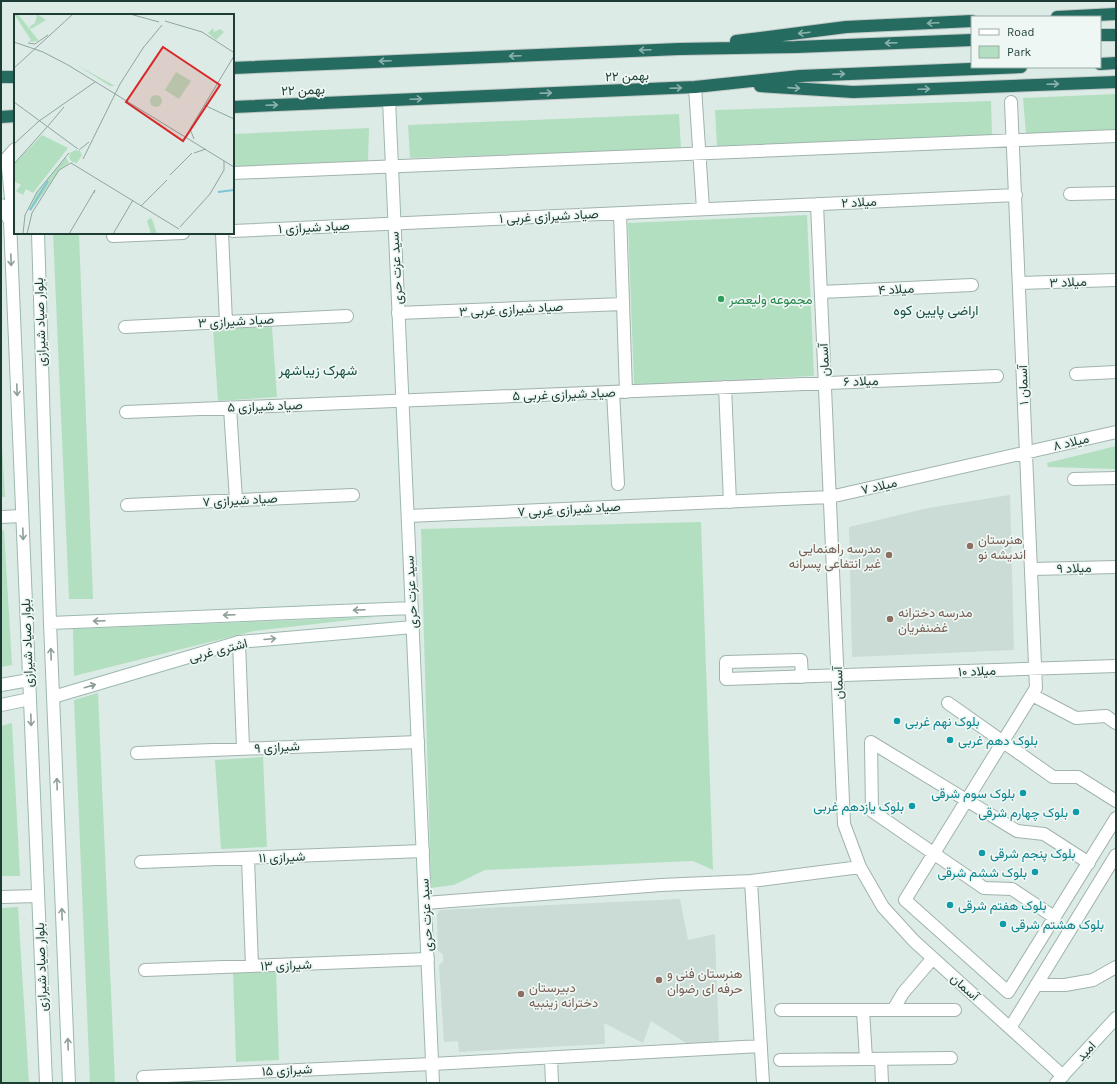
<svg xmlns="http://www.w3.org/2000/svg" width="1117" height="1084" font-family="Karla,Vazirmatn,sans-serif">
<rect width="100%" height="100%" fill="#ddebe6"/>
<path fill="#cbdbd5" d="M1010 495 1014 650 852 657 849 527 928 508Z
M680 899 688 940 715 934 719 1042 686 1043 651 1021 643 1043 604 1023 605 1044 459 1052 458 1041 444 1042 439 965 443 962V954L438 951 437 915 440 910Z"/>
<path fill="#b3dfc1" d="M1116 94V130L1026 134 1023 98Z
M991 101 992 135 717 146 715 110Z
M679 114 681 149 410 158 408 125Z
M369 128 368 162 233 167V134Z
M807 215 814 376 634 384 628 223Z
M53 233H79L93 599H69Z
M272 327 277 397 218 401 213 329Z
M1 426 5 497H1Z
M1116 446V469L1048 467 1047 463Z
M701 522 713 870 693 861 485 870 454 885 431 888 421 529Z
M4 530 12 665 1 667V531Z
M376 617 254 631 74 676 73 629Z
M98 693 115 1083H90L74 700Z
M12 723 20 876H1V726Z
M263 757 267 847 221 849 215 760Z
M18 907 29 1083H1V908Z
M276 969 279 1060 236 1062 233 972Z"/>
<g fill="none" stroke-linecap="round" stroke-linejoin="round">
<g stroke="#a0b3ad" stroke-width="14">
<path id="street" d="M695 87 703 209
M1011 102 1036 688 905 900 1008 992 1116 818
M233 173 1116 136
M1070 194 1116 193
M817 204 844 824 860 867 883 907 914 941 1063 1076
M620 213 626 392
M233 231 1016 195
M222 233 226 322
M113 236 183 233
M1019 283 1116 280
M821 292 972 285
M398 313 623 304
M125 327 347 316
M1076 374 1116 372
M725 387 730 502
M613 392 618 484
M230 408 236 500
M126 412 997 376
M1074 479 1116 478
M127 505 353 495
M408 516 830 497 1116 432
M1 517 22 516
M1032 569 1116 567
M239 642 243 748
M802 677 801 660 726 662V679L1116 666
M1032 695 1076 718 1106 716 1116 723
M948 703 1053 777H1078L1116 801
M137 753 418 742
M248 858 252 966
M141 862 423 851
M751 881 763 1083
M1 897 38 896
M425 903 661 885 751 881 860 867
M1054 917 1012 889 984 888 872 811 871 742 1017 831 1044 834 1089 863
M145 970 428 959
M1036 985H1065L1093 980 1116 967
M781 1010H955
M863 1010 866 1059
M893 1010 903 993 933 958
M1010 1028 1116 855
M551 1058 552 1083
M881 1059 882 1083
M780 1060 951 1058
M143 1077 432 1064 761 1046"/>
</g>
<g stroke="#9bb8af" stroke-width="14">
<path id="secondary" d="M389 100 433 1083
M1 205 10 221 46 1083
M10 220 11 198 7 158 15 149
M38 233 50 623 69 1083
M50 623 412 608
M1 685 29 680
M53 697 239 642 413 627
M1 705 30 699
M1056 1083 1116 1018"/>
</g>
<g stroke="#c0c8c6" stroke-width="14">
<path id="highway" d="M1057 17 1116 14
M1100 35H1116
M736 41 846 27 972 21
M1100 64 1116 63
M233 68 679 49 796 47 972 40
M1 77H15
M760 86 853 92 1116 82
M233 107 695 87 800 76 1021 67
M1 117 15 116"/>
</g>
<use href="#street" stroke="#fff" stroke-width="12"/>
<use href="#secondary" stroke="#fff" stroke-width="12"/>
<use href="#highway" stroke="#266b60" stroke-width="12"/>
</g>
<defs><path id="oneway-shaft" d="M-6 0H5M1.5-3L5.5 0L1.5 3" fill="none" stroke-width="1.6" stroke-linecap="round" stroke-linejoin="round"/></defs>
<g stroke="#8ab1aa">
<use href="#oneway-shaft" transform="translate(933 23) rotate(177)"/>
<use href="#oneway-shaft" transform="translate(804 33) rotate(173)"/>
<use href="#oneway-shaft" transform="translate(891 43) rotate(178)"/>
<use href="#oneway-shaft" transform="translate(645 50) rotate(178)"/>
<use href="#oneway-shaft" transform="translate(515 56) rotate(178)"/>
<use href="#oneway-shaft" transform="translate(385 61) rotate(178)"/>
<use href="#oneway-shaft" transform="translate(839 74) rotate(-2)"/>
<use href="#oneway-shaft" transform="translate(1053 84) rotate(-2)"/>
<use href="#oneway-shaft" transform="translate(676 88) rotate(-2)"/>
<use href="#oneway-shaft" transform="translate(794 88) rotate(4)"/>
<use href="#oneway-shaft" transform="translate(924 89) rotate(-2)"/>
<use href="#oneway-shaft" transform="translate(546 93) rotate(-2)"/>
<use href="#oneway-shaft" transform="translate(416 99) rotate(-2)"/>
<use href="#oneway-shaft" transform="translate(272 105) rotate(-2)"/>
</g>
<g stroke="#8e9e9a">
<use href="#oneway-shaft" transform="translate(11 260) rotate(88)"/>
<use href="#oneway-shaft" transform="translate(17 390) rotate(88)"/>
<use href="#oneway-shaft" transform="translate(23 534) rotate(88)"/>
<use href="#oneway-shaft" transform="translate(359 610) rotate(178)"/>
<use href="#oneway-shaft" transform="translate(229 615) rotate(178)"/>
<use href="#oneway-shaft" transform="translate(99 621) rotate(178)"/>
<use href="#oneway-shaft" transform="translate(270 639) rotate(-5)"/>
<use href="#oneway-shaft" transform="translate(51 654) rotate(-92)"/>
<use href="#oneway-shaft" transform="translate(90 686) rotate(-16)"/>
<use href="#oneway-shaft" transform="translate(31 720) rotate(88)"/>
<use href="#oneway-shaft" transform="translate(57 784) rotate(-92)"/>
<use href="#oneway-shaft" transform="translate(62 914) rotate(-92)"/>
<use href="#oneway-shaft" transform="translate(68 1044) rotate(-92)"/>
</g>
<circle fill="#2e9e5b" stroke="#eef7f3" stroke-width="1.5" cx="721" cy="299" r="4"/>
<g fill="#8d6e63" stroke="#eef7f3" stroke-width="1.5">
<circle cx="970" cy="546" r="4"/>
<circle cx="889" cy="555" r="4"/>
<circle cx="890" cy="619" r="4"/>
<circle cx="659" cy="980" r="4"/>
<circle cx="521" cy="994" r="4"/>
</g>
<g fill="#0f9aa8" stroke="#eef7f3" stroke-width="1.5">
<circle cx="897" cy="721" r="4"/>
<circle cx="950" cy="740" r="4"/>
<circle cx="1023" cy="793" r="4"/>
<circle cx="912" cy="806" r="4"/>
<circle cx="1076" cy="812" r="4"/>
<circle cx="982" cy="853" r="4"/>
<circle cx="1035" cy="872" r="4"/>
<circle cx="950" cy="905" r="4"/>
<circle cx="1003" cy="924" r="4"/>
</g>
<g text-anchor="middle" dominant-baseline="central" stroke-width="3.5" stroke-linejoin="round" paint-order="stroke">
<g font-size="13" fill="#1d3c35" stroke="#eef7f3">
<text transform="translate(627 76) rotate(-2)">۲۲ بهمن</text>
<text transform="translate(303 90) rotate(-2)">۲۲ بهمن</text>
<text transform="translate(859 202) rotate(-3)">میلاد ۲</text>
<text transform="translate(549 216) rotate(-3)">صیاد شیرازی غربی ۱</text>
<text transform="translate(314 227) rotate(-3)">صیاد شیرازی ۱</text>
<text transform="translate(396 268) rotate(-93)">سید عزت حری</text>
<text transform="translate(1068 282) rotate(-2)">میلاد ۳</text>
<text transform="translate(896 289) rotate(-3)">میلاد ۴</text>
<text transform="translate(511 309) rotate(-3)">صیاد شیرازی غربی ۳</text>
<text transform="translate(236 321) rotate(-3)">صیاد شیرازی ۳</text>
<text transform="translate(40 322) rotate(-92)">بلوار صیاد شیرازی</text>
<text transform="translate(824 360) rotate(-93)">آسمان</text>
<text transform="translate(861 381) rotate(-2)">میلاد ۶</text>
<text transform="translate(1023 385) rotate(-92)">آسمان ۱</text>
<text transform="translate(564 394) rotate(-2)">صیاد شیرازی غربی ۵</text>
<text transform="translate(265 406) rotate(-2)">صیاد شیرازی ۵</text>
<text transform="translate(1071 442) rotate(-13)">میلاد ۸</text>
<text transform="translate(879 486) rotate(-13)">میلاد ۷</text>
<text transform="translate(240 500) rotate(-3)">صیاد شیرازی ۷</text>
<text transform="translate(569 509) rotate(-3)">صیاد شیرازی غربی ۷</text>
<text transform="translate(1074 568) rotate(-2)">میلاد ۹</text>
<text transform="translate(411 592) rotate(-93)">سید عزت حری</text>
<text transform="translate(27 643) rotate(-92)">بلوار صیاد شیرازی</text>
<text transform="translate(218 650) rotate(-14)">اشتری غربی</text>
<text transform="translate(977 671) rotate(-2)">میلاد ۱۰</text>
<text transform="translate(838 683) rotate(-92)">آسمان</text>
<text transform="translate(277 747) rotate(-3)">شیرازی ۹</text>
<text transform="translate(282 857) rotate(-2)">شیرازی ۱۱</text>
<text transform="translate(426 915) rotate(-93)">سید عزت حری</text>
<text transform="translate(286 965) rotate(-2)">شیرازی ۱۳</text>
<text transform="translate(41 967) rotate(-92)">بلوار صیاد شیرازی</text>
<text transform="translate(965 987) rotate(42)">آسمان</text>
<text transform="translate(1086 1051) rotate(-47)">امید</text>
<text transform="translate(287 1070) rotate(-3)">شیرازی ۱۵</text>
</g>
<g font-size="13" fill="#27864d" stroke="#eef7f3" text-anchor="start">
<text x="729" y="299">مجموعه ولیعصر</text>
</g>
<g font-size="13" fill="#785e54" stroke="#eef7f3" text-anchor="start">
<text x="978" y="539">هنرستان<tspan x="978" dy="15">اندیشه نو</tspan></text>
<text x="881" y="548" text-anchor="end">مدرسه راهنمایی<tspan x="881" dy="15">غیر انتفاعی پسرانه</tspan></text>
<text x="898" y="612">مدرسه دخترانه<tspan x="898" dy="15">غضنفریان</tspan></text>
<text x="667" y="973">هنرستان فنی و<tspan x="667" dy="15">حرفه ای رضوان</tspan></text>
<text x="529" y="987">دبیرستان<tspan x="529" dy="15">دخترانه زینبیه</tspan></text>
</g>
<g font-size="13" fill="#0d838f" stroke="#eef7f3" text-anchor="start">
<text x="905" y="721">بلوک نهم غربی</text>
<text x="958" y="740">بلوک دهم غربی</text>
<text x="1015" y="793" text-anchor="end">بلوک سوم شرقی</text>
<text x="904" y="806" text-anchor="end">بلوک یازدهم غربی</text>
<text x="1068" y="812" text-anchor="end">بلوک چهارم شرقی</text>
<text x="990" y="853">بلوک پنجم شرقی</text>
<text x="1027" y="872" text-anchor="end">بلوک ششم شرقی</text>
<text x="958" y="905">بلوک هفتم شرقی</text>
<text x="1011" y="924">بلوک هشتم شرقی</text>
</g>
<g font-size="14" fill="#175045" stroke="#eef7f3">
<text x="936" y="310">اراضی پایین کوه</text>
<text x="318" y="370">شهرک زیباشهر</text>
</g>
</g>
<g transform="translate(14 14)">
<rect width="220" height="220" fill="#ddebe6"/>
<path d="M0 0H4L25 27 14 28 17 26ZM23 0 32 6 17 15 15 13 21 9ZM199 14 200 18 206 15 210 18 202 26 194 19ZM63 51 101 72H96ZM162 58 177 67 165 85 151 76ZM136 87a6 6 0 1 1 12 0a6 6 0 1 1-12 0ZM28 121 54 134 19 179 12 175 9 181 2 177 7 171 0 167V150ZM61 136 66 137 68 141 63 149 58 148 55 144 56 139ZM52 143 55 149 47 154 17 197 15 195 23 178ZM136 204 138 205 143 220H137L133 207Z" fill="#b3dfc1"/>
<path fill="none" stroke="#7ec5d7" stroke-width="2" d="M204 178 220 176M16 196 34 167"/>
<path fill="none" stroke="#90a59f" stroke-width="1" d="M116 0 145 8M151 7 188 18 219 38M0 28 29 38 54 51 220 153M14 29 21 30 34 21M0 54 59 0M0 88 64 135M190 91 220 105M34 112 50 93M180 125 176 115 220 42M0 130 25 107 81 68M65 136 75 128M180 139 192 135M69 145 106 70 129 34 148 11M0 150 33 113M156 161 178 139M127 192 153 166M166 213 196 180 210 156V147M9 220 11 201 23 178 55 139M13 220 18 199 45 156 57 149 165 215M55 220 81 176 80 179M99 220 119 186"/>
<path fill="#d62828" fill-opacity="0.15" stroke="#d62828" stroke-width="2" d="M149 33 206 71 169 127 112 88Z"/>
<rect width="220" height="220" fill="none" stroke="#1d3c35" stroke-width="2"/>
</g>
<rect width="1117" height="1084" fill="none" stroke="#1d3c35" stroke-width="4"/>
<rect x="971" y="16" width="130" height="52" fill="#eef7f3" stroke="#9aaca7"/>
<rect x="979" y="29" width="20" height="6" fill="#ffffff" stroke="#9aaca7"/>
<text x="1007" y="36" font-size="12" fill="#1d3c35">Road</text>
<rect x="979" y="46" width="20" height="12" fill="#b3dfc1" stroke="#9aaca7"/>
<text x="1007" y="56" font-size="12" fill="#1d3c35">Park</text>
</svg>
